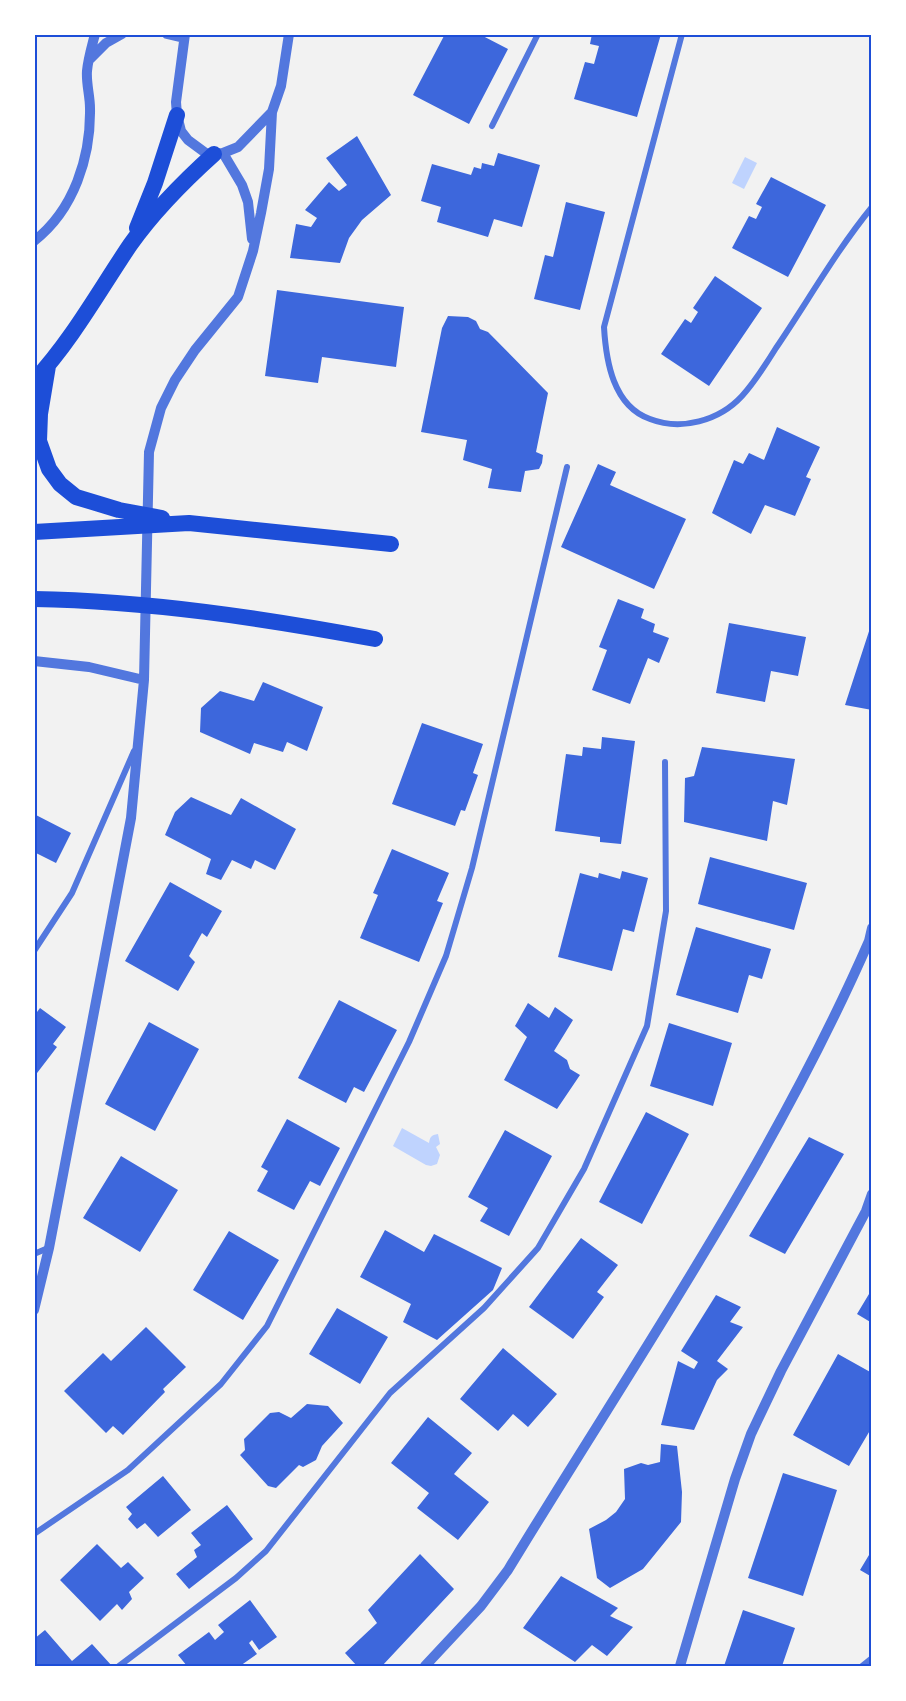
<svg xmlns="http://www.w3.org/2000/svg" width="906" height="1701" font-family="'Asap Condensed',sans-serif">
<rect width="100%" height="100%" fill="#f2f2f2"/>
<path fill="#bfd3fe" d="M745 157 757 163 744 189 732 183Z
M402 1128 429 1143C430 1137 431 1135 438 1134L440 1144 436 1147 440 1155 437 1164 431 1166 426 1165 393 1146Z"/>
<path fill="#3d67dc" d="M445 34H479L508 49 469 124 413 95Z
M592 34H661L637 117 574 99 585 62 594 64 599 46 590 44Z
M357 136 391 195 362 220 349 238 340 263 290 258 296 224 311 227 317 218 305 210 329 182 339 191 347 185 326 158Z
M498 153 540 165 522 227 494 219 488 237 437 222 441 207 421 201 432 164 471 175 474 167 481 169 482 163 494 166Z
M771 177 826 205 788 277 732 248 749 216 756 219 762 207 756 204Z
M566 202 605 212 580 310 534 299 545 255 553 257Z
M715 276 762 308 709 386 661 354 685 319 691 323 698 312 693 308Z
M277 290 404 307 396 367 322 357 318 383 265 376Z
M448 316 468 317 476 321 480 329 488 332 548 393 536 452 543 455 542 463 539 469 525 471 521 492 488 488 492 469 463 460 467 440 421 432 442 328Z
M777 427 820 447 806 477 811 479 795 516 765 505 751 534 712 513 734 460 743 464 749 453 764 460Z
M598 464 616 472 610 485 686 519 654 589 561 547Z
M618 599 644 609 641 618 655 624 653 632 669 638 659 663 648 658 630 704 592 690 607 650 599 647Z
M872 622V710L845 705Z
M729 623 806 637 798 676 771 671 765 702 716 693Z
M263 682 323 707 307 751 287 742 283 752 254 743 250 754 200 732 201 708 220 691 254 701Z
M422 723 483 744 473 773 478 775 465 811 461 810 455 826 392 804Z
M602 737 635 741 621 844 600 842V837L555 831 566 754 582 756 583 747 601 749Z
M702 747 795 759 787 805 773 801 767 841 684 822 685 778 694 776Z
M191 797 231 815 241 798 296 829 275 870 255 860 251 869 232 860 221 880 206 874 211 859 165 835 175 812Z
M34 814 71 833 56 863 34 852Z
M392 849 449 873 437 901 443 903 419 962 360 938 378 895 373 893Z
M710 857 807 883 794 930 698 904Z
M622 871 648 878 634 932 623 929 612 971 558 957 580 873 598 878 599 873 620 879Z
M170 882 222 911 207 937 202 933 189 956 195 962 178 991 125 961Z
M696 927 771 949 762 979 749 975 738 1013 676 995Z
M339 1000 397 1030 364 1092 354 1087 346 1103 298 1078Z
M528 1003 549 1018 555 1007 573 1020 554 1051 567 1060 570 1069 580 1075 557 1109 504 1080 527 1037 515 1026Z
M40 1008 66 1027 53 1044 57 1047 34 1077V1010L37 1012Z
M149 1022 199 1049 155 1131 105 1104Z
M669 1023 732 1043 713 1106 650 1086Z
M646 1112 689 1134 642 1224 599 1202Z
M287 1119 340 1148 320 1186 310 1181 294 1210 257 1191 268 1171 261 1167Z
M505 1130 552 1156 509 1236 480 1221 488 1208 468 1197Z
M809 1137 844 1154 785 1254 749 1236Z
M121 1156 178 1190 140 1252 83 1218Z
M385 1230 424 1252 434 1234 502 1268 493 1290 437 1340 403 1322 411 1304 360 1277Z
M229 1231 279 1260 243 1320 193 1290Z
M581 1238 618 1265 597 1292 604 1297 573 1339 529 1307Z
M872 1289V1323L857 1314Z
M716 1295 741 1307 730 1322 743 1327 717 1361 728 1369 717 1380 694 1430 661 1425 678 1361 694 1369 698 1362 681 1351Z
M337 1308 388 1337 360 1384 309 1354Z
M146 1327 186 1367 163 1389 165 1392 123 1435 113 1426 106 1433 64 1391 103 1353 111 1361Z
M503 1348 557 1394 528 1427 513 1414 498 1431 460 1399Z
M838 1354 872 1373V1427L849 1466 793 1435Z
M307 1404 328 1406 343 1423 322 1446 316 1460 303 1467 299 1465 276 1488 268 1486 240 1455 245 1450 244 1439 270 1413 279 1412 291 1418Z
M428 1417 472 1453 454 1474 489 1502 458 1540 417 1508 429 1493 391 1463Z
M661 1444 677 1446 682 1492 681 1522 643 1569 610 1588 597 1578 589 1529 606 1520 616 1512 625 1499 624 1469 641 1463 648 1465 660 1462Z
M783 1473 837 1490 803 1596 748 1578Z
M163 1476 191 1510 158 1537 145 1523 137 1529 128 1519 132 1514 126 1507Z
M227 1505 253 1539 189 1589 176 1574 197 1557 194 1550 201 1545 191 1533Z
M97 1544 121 1568 128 1562 144 1578 129 1592 132 1599 122 1610 117 1604 100 1621 60 1580Z
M872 1550V1577L860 1570Z
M420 1554 454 1589 382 1666H357L345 1653 377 1623 368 1610Z
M561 1576 618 1608 610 1616 633 1627 607 1656 592 1645 575 1662 523 1628Z
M250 1600 277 1637 259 1650 252 1640 249 1643 257 1654 240 1666H187L178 1655 209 1632 215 1640 224 1632 218 1625Z
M743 1610 795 1628 782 1666H724Z
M45 1630 72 1661 92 1644 112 1666H34V1639Z"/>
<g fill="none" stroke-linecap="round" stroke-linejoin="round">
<path stroke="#5277de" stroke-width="6" d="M682 34 604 327C606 361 613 406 650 419 681 431 719 421 742 396 755 382 766 364 776 348 808 301 836 251 872 207
M492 126 538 34
M34 951 72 893 134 751
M34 1254 48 1248
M34 1534 128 1470 221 1384 267 1326 409 1042 446 956 472 868 567 467
M119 1666 236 1578 266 1551 390 1393 484 1308 538 1248 584 1169 647 1026 666 911 665 762
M862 1666 872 1658"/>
<path stroke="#5277de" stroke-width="10" d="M167 34 184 38
M185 34 176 102 177 115 181 131 188 140 207 154 223 153 238 147 272 112 281 86 289 34
M89 60 106 43 122 34
M223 153 242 185 248 202 252 239
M34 241C74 210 91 157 90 108 90 96 86 83 87 71 88 59 92 46 95 34
M34 661 89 667 144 680
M34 1310 49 1248 131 818 144 680 149 452 161 408 175 380 195 350 238 297 253 251 261 213 269 169 272 112
M425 1666 481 1606 508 1570C633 1364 772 1163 869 941L872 928
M680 1666 735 1479 751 1434 781 1371 866 1211 872 1194"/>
<path stroke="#1d4ed8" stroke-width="16" d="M137 228 155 183 177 115
M48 366 40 414 39 441 49 469 60 484 76 497 119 510 162 518
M34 381C72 340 99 291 130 245 154 211 184 181 214 154
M34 532 189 523 391 544
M34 599C149 601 262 618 375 639"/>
</g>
<rect width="906" height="1701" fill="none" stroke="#ffffff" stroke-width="72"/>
<rect x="36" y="36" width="834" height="1629" fill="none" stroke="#1d4ed8" stroke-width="2"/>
</svg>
